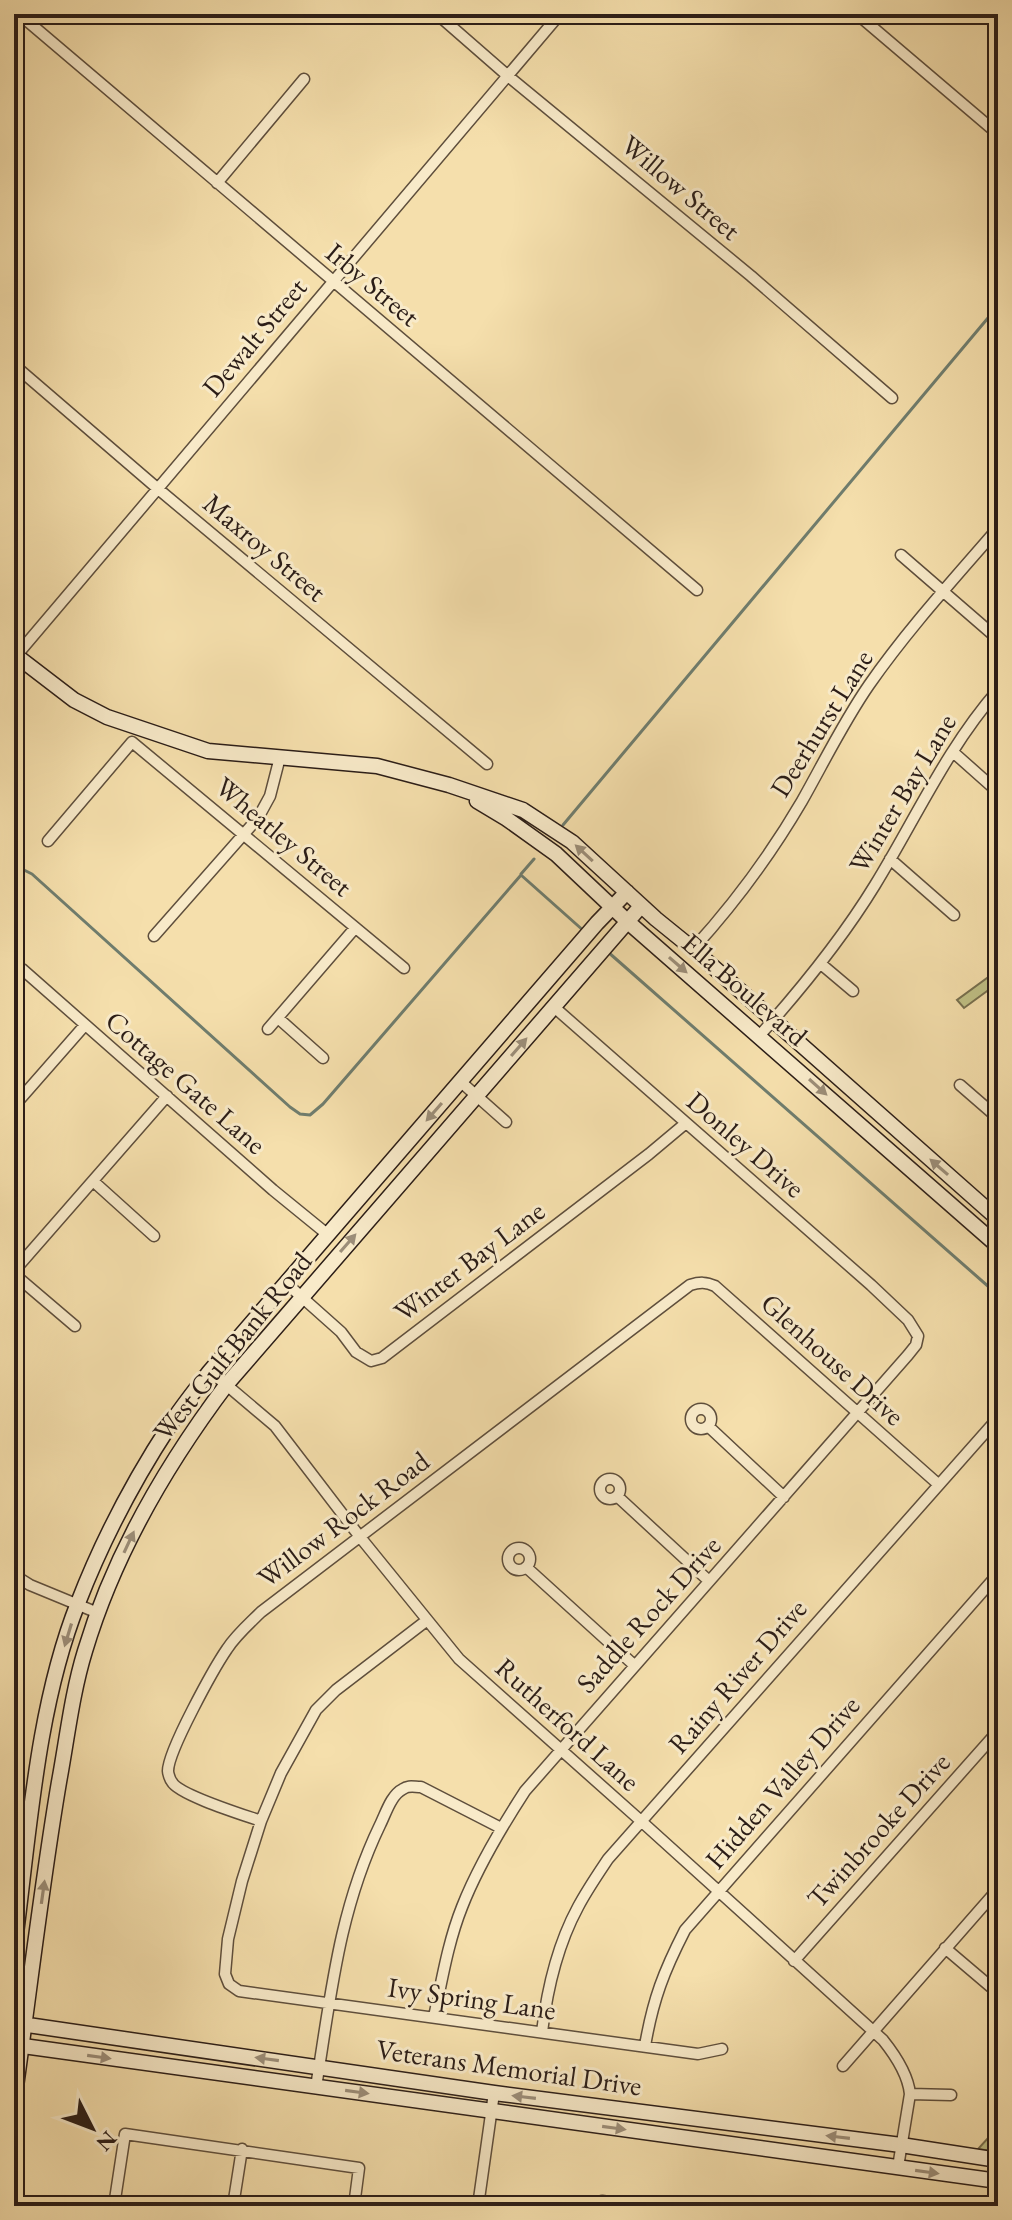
<svg xmlns="http://www.w3.org/2000/svg" width="1012" height="2220" font-family="'EB Garamond',serif">
<rect width="100%" height="100%" fill="#f5dfac"/>
<filter id="stains"><feTurbulence type="fractalNoise" baseFrequency=".0025" numOctaves="4"/><feColorMatrix values="0 0 0 0 .2 0 0 0 0 .09 0 0 0 0 .02 0 0 0 .5 -.17"/></filter>
<radialGradient id="worn" r=".72"><stop offset=".6" stop-color="#630" stop-opacity="0"/><stop offset="1" stop-color="#630" stop-opacity=".3"/></radialGradient>
<path fill="#c0c186" stroke="#766f4e" stroke-width="2" d="M998 970V983L964 1008 957 1000Z
M998 2127V2152L978 2149Z"/>
<g fill="none" stroke-linecap="round" stroke-linejoin="round">
<path stroke="#6f7d6e" stroke-width="3" d="M563 825 998 306
M14 865 32 874 290 1107 300 1114 310 1115 323 1104 521 875 585 932
M521 874 534 859
M608 952 998 1295"/>
<g stroke="#5e4e3c" stroke-width="13">
<path id="minor" d="M19 14 697 590
M437 14 508 76 751 276 892 398
M857 14 998 134
M217 183 304 79
M14 365 157 488 487 764
M901 555 998 639
M16 656 560 14
M953 752 998 792
M48 841 132 742 404 968
M890 859 954 915
M154 936 258 818 270 796 280 757
M693 949C734 904 771 854 802 801 824 762 844 721 869 685 908 629 954 579 998 528
M821 964 853 991
M14 965 22 969 273 1190 327 1234
M278 1018 323 1058
M268 1029 355 928
M760 1035C802 988 842 939 875 885 915 820 947 748 998 690
M461 1082 506 1122
M960 1085 998 1118
M14 1106 85 1025
M93 1181 154 1236
M14 1271 167 1096
M14 1274 75 1326
M286 1283 341 1332 356 1352 371 1361 382 1358 649 1154 686 1123
M210 1371 275 1426 360 1537 459 1659 641 1821 883 2040C895 2055 908 2074 910 2094L898 2167
M691 1419a10 10 0 1 1 20 0a10 10 0 1 1-20 0Z
M708 1426 784 1497
M600 1489a10 10 0 1 1 20 0a10 10 0 1 1-20 0Z
M617 1496 709 1581
M508 1559a11 11 0 1 1 22 0a11 11 0 1 1-22 0Z
M526 1567 634 1665
M14 1575 30 1585 98 1613
M426 1621 336 1690 316 1710 281 1773 261 1821 242 1881 228 1939 225 1974 229 1984 239 1991 698 2054 722 2049
M261 1821C244 1815 179 1795 172 1782 170 1780 168 1773 168 1771 168 1751 214 1668 227 1649 236 1635 249 1624 261 1612L690 1285C700 1282 706 1282 715 1286L938 1484
M945 1948 998 1993
M794 1961 998 1731
M434 2017C442 1980 448 1942 462 1907 478 1866 501 1828 525 1791L908 1355 916 1345 918 1336 908 1320 871 1285 554 1007
M542 2032C547 1990 558 1944 578 1907 587 1890 598 1874 608 1859L998 1418
M645 2046C653 1999 664 1971 685 1930L998 1574
M843 2066 998 1889
M316 2087C331 1994 339 1910 380 1825 386 1813 391 1795 403 1789 408 1785 414 1787 421 1787L501 1828
M910 2094 951 2095
M114 2206 125 2134 359 2168 354 2206
M233 2206 242 2149
M478 2206 494 2093
M601 2206 602 2201 639 2206"/>
</g>
<g stroke="#2b1d17" stroke-width="17">
<path id="secondary" d="M14 654 74 700 107 717 208 751 377 766 449 785 523 810 572 842 656 919 693 949 998 1219
M477 801 507 819 556 854 628 922 998 1246
M14 1949C29 1837 36 1709 78 1603 102 1541 134 1480 170 1425 182 1406 196 1389 210 1371L597 923 627 892
M14 2023 494 2093 901 2145 998 2160
M16 2045 998 2181
M14 2101C29 1995 41 1888 59 1782 67 1739 72 1693 85 1651 114 1554 166 1465 227 1384L641 906"/>
</g>
<use href="#minor" stroke="#f8eac9" stroke-width="10"/>
<use href="#secondary" stroke="#f8eac9" stroke-width="14"/>
</g>
<defs><path id="oneway-solid" d="M-6-.8H1V-3.2L6.5 0L1 3.2V.8H-6Z" transform="scale(2)"/></defs>
<g fill="#9c8e79">
<use href="#oneway-solid" transform="translate(584 853) rotate(-137)"/>
<use href="#oneway-solid" transform="translate(678 965) rotate(41)"/>
<use href="#oneway-solid" transform="translate(519 1047) rotate(-49)"/>
<use href="#oneway-solid" transform="translate(818 1087) rotate(42)"/>
<use href="#oneway-solid" transform="translate(434 1112) rotate(131)"/>
<use href="#oneway-solid" transform="translate(939 1167) rotate(-139)"/>
<use href="#oneway-solid" transform="translate(348 1243) rotate(-49)"/>
<use href="#oneway-solid" transform="translate(129 1542) rotate(-65)"/>
<use href="#oneway-solid" transform="translate(68 1635) rotate(107)"/>
<use href="#oneway-solid" transform="translate(43 1892) rotate(-82)"/>
<use href="#oneway-solid" transform="translate(99 2057) rotate(8)"/>
<use href="#oneway-solid" transform="translate(267 2059) rotate(-172)"/>
<use href="#oneway-solid" transform="translate(357 2092) rotate(8)"/>
<use href="#oneway-solid" transform="translate(524 2097) rotate(-173)"/>
<use href="#oneway-solid" transform="translate(614 2128) rotate(8)"/>
<use href="#oneway-solid" transform="translate(838 2137) rotate(-173)"/>
<use href="#oneway-solid" transform="translate(927 2172) rotate(8)"/>
</g>
<g text-anchor="middle" dominant-baseline="central" stroke-width="6" stroke-linejoin="round" paint-order="stroke">
<g font-size="28" fill="#2b1d17" stroke="#f8eac9">
<text transform="translate(681 187) rotate(40)">Willow Street</text>
<text transform="translate(373 284) rotate(40)">Irby Street</text>
<text transform="translate(254 337) rotate(-50)">Dewalt Street</text>
<text transform="translate(265 547) rotate(40)">Maxroy Street</text>
<text transform="translate(821 723) rotate(-58)">Deerhurst Lane</text>
<text transform="translate(902 793) rotate(-59)">Winter Bay Lane</text>
<text transform="translate(284 836) rotate(40)">Wheatley Street</text>
<text transform="translate(745 989) rotate(41)">Ella Boulevard</text>
<text transform="translate(186 1082) rotate(41)">Cottage Gate Lane</text>
<text transform="translate(746 1144) rotate(41)">Donley Drive</text>
<text transform="translate(469 1261) rotate(-37)">Winter Bay Lane</text>
<text transform="translate(232 1346) rotate(-51)">West Gulf Bank Road</text>
<text transform="translate(833 1359) rotate(42)">Glenhouse Drive</text>
<text transform="translate(343 1519) rotate(-37)">Willow Rock Road</text>
<text transform="translate(648 1614) rotate(-48)">Saddle Rock Drive</text>
<text transform="translate(737 1676) rotate(-49)">Rainy River Drive</text>
<text transform="translate(568 1724) rotate(42)">Rutherford Lane</text>
<text transform="translate(782 1782) rotate(-49)">Hidden Valley Drive</text>
<text transform="translate(878 1830) rotate(-48)">Twinbrooke Drive</text>
<text transform="translate(472 1998) rotate(8)">Ivy Spring Lane</text>
<text transform="translate(509 2067) rotate(8)">Veterans Memorial Drive</text>
</g>
</g>
<rect width="1012" height="2220" fill="none" stroke="#f5dfac" stroke-width="48"/>
<rect x="16" y="16" width="980" height="2188" fill="none" stroke="#2b1d17" stroke-width="4"/>
<rect x="24" y="24" width="964" height="2172" fill="none" stroke="#2b1d17" stroke-width="2"/>
<g transform="translate(92 2128) rotate(132)" stroke="#f8eac9" stroke-width="6" paint-order="stroke">
<path d="M0-6L14 30L0 20L-14 30Z" fill="#2b1d17"/>
<text y="-12" font-size="22" font-weight="bold" text-anchor="middle" fill="#2b1d17">N</text>
</g>
<rect width="100%" height="100%" filter="url(#stains)"/>
<rect width="100%" height="100%" fill="url(#worn)"/>
</svg>
